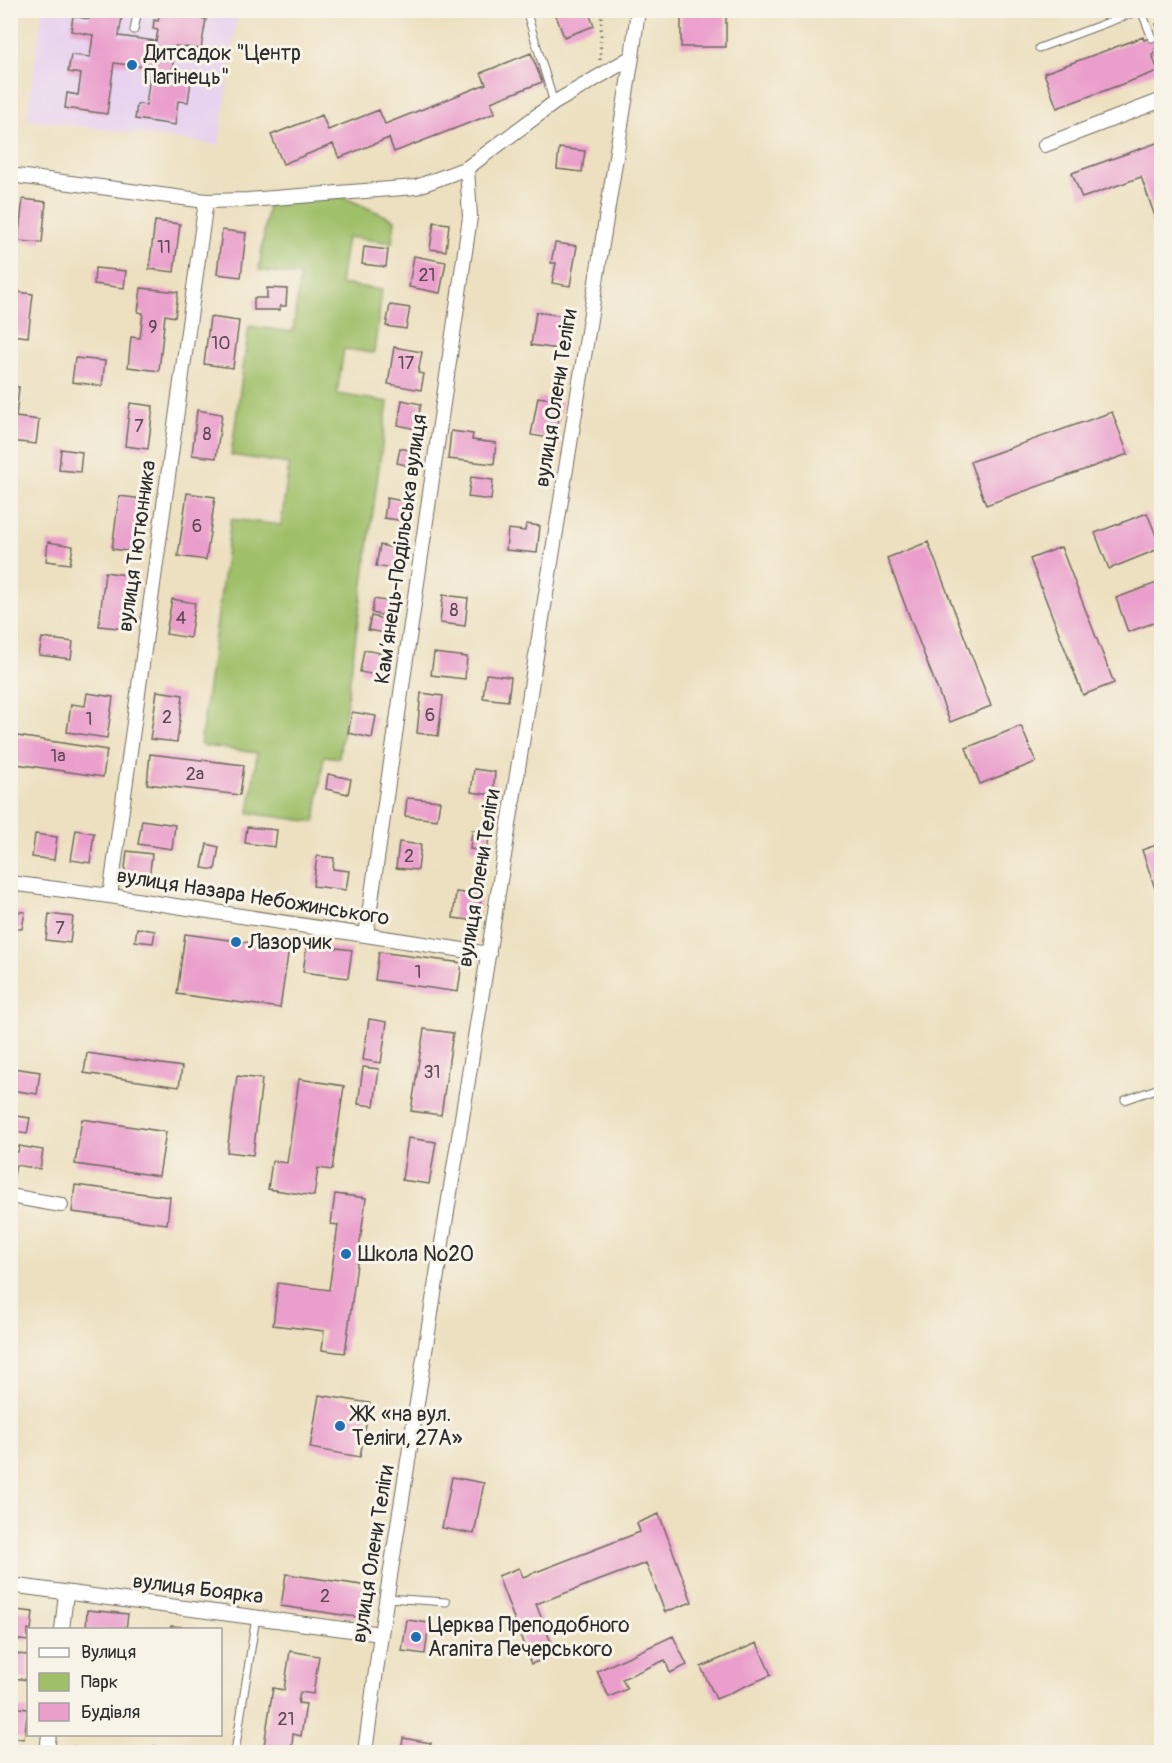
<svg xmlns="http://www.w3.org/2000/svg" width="1172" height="1763" font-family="Pangolin,sans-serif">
<rect width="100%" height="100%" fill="#f7f3e8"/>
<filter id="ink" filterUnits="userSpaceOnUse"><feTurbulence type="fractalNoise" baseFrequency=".0167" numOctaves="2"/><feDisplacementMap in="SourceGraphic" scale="12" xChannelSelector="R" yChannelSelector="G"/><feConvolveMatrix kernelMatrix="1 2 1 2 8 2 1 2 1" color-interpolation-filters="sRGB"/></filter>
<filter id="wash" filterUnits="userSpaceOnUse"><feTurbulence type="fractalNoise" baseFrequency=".008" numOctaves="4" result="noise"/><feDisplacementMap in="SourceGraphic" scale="24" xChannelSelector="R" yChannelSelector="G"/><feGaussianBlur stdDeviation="1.35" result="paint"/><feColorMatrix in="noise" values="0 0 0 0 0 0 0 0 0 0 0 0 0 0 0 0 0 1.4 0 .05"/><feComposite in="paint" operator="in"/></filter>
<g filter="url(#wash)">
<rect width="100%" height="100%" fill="#ede0c0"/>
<path fill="#e7d2ef" d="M42 11H238L219 145 27 119Z"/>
<path fill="#9fbf68" stroke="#65754a" stroke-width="1.5" d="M343 197 395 220 392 243 347 237 340 284 382 290 374 353 344 349 337 394 388 402 339 758 324 756 315 822 249 813 257 753 200 745 231 519 281 525 289 464 231 455 249 326 293 332 300 276 259 270 268 203Z"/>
<g id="blocks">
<path fill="#ea9ecc" d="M90 10H123L119 36 156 41 158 30 153 29 154 20 158 21 160 10H192L191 17 206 19 201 49 175 46 172 71 192 74 188 102 178 101 175 125 135 119 137 104 146 105 151 68 114 63 107 114 65 108 67 93 78 95 81 74 68 72 71 55 90 57 93 35 71 31 73 16 89 19Z
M554 10H588L594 26 564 37Z
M681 10H726V47H681Z
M1162 22V50L1152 54 1158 71 1057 108 1044 73 1143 37 1144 40 1160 35 1156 24Z
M531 53 542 82 491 102 495 113 394 152 389 138 339 158 333 144 283 164 271 135 322 115 328 130 379 110 385 124 486 84 481 73Z
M1162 141V236L1141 177 1082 198 1072 173Z
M559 148 585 151 582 172 557 169Z
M23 199 46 202 42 243 18 241Z
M155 221 180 224 174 272 149 269Z
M434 222 449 224 446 251 430 249Z
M222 230 246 233 241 277 217 274Z
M555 243 577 246 570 286 552 283 556 263H551Z
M364 247 388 250 386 267 362 264Z
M414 256 446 262 440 293 409 287Z
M95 268 126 271 124 288 94 284Z
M141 288 178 292 175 317 165 315 159 371 128 367 131 337 140 338 143 313 138 312Z
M267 288 287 289 286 306H280V310H254V298H267Z
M10 291 33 294 28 337 10 335Z
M390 305 410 308 406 329 386 326Z
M536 312 564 316 558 349 531 345Z
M210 317 239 321 233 368 204 364Z
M394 347 422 352 418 373 424 374 421 390 388 384Z
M75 358 105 361 102 386 72 382Z
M10 386 19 387 16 417 39 420 36 444 10 441Z
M538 397 562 401 555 439 531 435Z
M402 400 421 404 416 429 398 425Z
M130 403 153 406 148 449 125 446Z
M197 410 222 414 216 458 192 455Z
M1112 412 1128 454 986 505 970 462Z
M451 431 473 434 472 440 496 443 494 464 448 459Z
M400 448 418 452 415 467 397 463Z
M61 449 82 452 80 472 59 470Z
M471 477 493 480 491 500 468 497Z
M187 493 215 497 206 560 178 556Z
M119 496 143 499 136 552 112 549Z
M387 498 408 502 405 521 384 518Z
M1147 513 1161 548 1109 569 1095 533Z
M526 524 540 526 537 553 506 550 508 529 525 531Z
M48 542 73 546 70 564 46 561Z
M928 542 991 706 950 722 887 558Z
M380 545 402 550 398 570 376 566Z
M1061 547 1114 683 1083 695 1030 559Z
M105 572 133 576 127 629 99 626Z
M1162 581V620L1128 632 1116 598Z
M443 595 468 598 465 626 440 623Z
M172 599 195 603 190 638 166 634Z
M374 599 397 603 394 618 372 613Z
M371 616 394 621 391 634 368 630Z
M42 638 73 642 71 659 39 655Z
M364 650 386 654 381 676 360 672Z
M434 653 467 657 465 679 431 675Z
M486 674 511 677 508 701 483 698Z
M157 691 183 695 177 742 150 739Z
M87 693 113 697 107 738 67 732 71 704 85 706Z
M421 693 443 696 438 736 417 733Z
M352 712 376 716 372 738 348 733Z
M1021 726 1036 762 980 784 966 748Z
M11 735 107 750 103 777 10 763Z
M150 754 244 765 240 795 147 784Z
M474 769 495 772 493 795 471 792Z
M328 774 351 779 348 794 326 789Z
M407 798 440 801 437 820 405 816Z
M142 820 175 825 172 849 138 844Z
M247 827 277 830 275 847 245 843Z
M76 830 94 833 90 863 71 860Z
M472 830 490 831 487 851 470 849Z
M35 834 57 837 54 860 32 857Z
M399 842 421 845 418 870 396 868Z
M1162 843V906H1161L1142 850Z
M207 844 219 847 215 870 202 868Z
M127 851 152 854 149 880 124 876Z
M317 856 334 858 333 869 349 871 346 890 313 886Z
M456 892 481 895 478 921 453 918Z
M10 911 25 912 22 929 10 928Z
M49 914 73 917 70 943 46 940Z
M137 928 155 931 153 943 135 941Z
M185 934 289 948 280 1008 177 994Z
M307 944 352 950 348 978 303 972Z
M379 952 462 963 458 992 375 980Z
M369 1019 387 1022 381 1063 363 1060Z
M424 1029 453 1033 441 1115 411 1111Z
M87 1053 182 1067 179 1087 84 1073Z
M363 1067 379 1069 374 1106 358 1104Z
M13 1068 40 1072 37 1094 10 1090Z
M237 1076 262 1079 253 1155 227 1152Z
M299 1079 344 1086 332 1170 318 1168 314 1196 268 1189 272 1161 287 1163Z
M10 1115 30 1118 27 1134 10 1131Z
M82 1119 166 1132 159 1176 75 1164Z
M408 1138 436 1142 429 1184 402 1180Z
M19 1146 43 1150 40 1169 16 1165 13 1180 10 1179V1151L18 1152Z
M75 1185 170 1197 167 1224 72 1212Z
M335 1194 366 1198 345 1353 322 1350 324 1331 273 1325 278 1283 329 1290 338 1225 331 1224Z
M319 1395 370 1403 360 1457 310 1448Z
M452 1477 484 1483 474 1534 442 1528Z
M659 1514 692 1602 665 1612 646 1563 536 1604 556 1655 531 1664 498 1576 519 1568 523 1577 640 1532 637 1523Z
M286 1574 368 1586 363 1618 281 1606Z
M16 1610 33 1612 31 1630H28V1641L12 1639Z
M87 1610 128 1614 126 1630H86Z
M407 1620 429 1623 425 1654 402 1651Z
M171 1626 198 1628 197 1630H170Z
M673 1636 687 1665 670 1673 665 1660 622 1679 627 1689 609 1697 597 1671Z
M757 1643 771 1675 716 1699 701 1667Z
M290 1651 319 1656 313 1694 300 1692 298 1703 306 1704 301 1736 293 1734 292 1746 299 1747 298 1752H263L273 1688 284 1690Z
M16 1654 28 1655V1680L13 1678Z
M10 1707 28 1709 24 1739 10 1737Z
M403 1738 431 1743 429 1752H401Z
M154 1746 178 1750V1752H153Z
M10 1748 27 1751V1752H10Z
M72 1749 88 1751V1752H71Z"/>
</g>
</g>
<g filter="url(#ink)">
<use href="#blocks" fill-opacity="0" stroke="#6f6a5f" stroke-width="1.5"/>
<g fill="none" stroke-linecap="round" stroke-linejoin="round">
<g stroke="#6f6a5f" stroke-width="9">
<path id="service" d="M526 10 554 103
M1141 10 1152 38
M134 30 138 10
M1039 48 1141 10
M1158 51 1162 61
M1125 1100 1162 1087
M387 1598 446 1602
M235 1752 256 1617"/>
</g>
<g stroke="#6f6a5f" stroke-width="16">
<path id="minor" d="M1045 145 1162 100
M10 175 206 201 248 200 416 187 467 168 554 103 632 57
M10 883 110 896 489 954
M110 896 206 201
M366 935 470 217 467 168
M10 1196 61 1205
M10 1585 381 1634
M62 1630 66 1593
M47 1752 49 1734
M365 1752 381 1634 441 1249 632 57 638 10"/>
</g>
<path stroke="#6f6a5f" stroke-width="3" stroke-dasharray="1.5 4.5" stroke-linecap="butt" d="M600 60 602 10"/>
<use href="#service" stroke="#fff" stroke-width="7"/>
<use href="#minor" stroke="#fff" stroke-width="14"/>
</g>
</g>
<g fill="#1f6fb2" stroke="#f7f3e8" stroke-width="2">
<circle cx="132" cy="65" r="6"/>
<circle cx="236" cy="942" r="6"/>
<circle cx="346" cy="1254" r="6"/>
<circle cx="340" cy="1426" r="6"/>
<circle cx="416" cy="1637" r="6"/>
</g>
<g text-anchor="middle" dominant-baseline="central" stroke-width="6" stroke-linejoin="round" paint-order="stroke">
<g font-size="18" fill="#5b4853">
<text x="164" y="247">11</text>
<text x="427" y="275">21</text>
<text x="153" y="327">9</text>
<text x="221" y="343">10</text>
<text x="406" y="363">17</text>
<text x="139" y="426">7</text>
<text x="207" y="434">8</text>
<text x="197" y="526">6</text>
<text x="454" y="610">8</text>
<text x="181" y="618">4</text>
<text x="430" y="715">6</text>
<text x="167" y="717">2</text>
<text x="89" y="719">1</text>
<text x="58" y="756">1а</text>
<text x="195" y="774">2а</text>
<text x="409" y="856">2</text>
<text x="60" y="928">7</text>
<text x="418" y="972">1</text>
<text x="432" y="1072">31</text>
<text x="325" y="1596">2</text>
<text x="286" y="1719">21</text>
</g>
<g font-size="21" fill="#2b2b2b" stroke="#f7f3e8" text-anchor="start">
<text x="144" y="53">Дитсадок "Центр<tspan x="144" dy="24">Пагінець"</tspan></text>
<text x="248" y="942">Лазорчик</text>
<text x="358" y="1254">Школа №20</text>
<text x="352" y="1414">ЖК «на вул.<tspan x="352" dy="24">Теліги, 27А»</tspan></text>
<text x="428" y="1625">Церква Преподобного<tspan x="428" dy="24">Агапіта Печерського</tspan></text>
</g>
<g font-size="21" fill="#2b2b2b" stroke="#f7f3e8">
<text transform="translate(556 398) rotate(-81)">вулиця Олени Теліги</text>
<text transform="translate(137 546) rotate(-82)">вулиця Тютюнника</text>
<text transform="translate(401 549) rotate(-82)">Камʼянець-Подільська вулиця</text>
<text transform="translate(479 878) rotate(-81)">вулиця Олени Теліги</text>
<text transform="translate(253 897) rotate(9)">вулиця Назара Небожинського</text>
<text transform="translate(373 1554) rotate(-81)">вулиця Олени Теліги</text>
<text transform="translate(198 1589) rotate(7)">вулиця Боярка</text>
</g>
</g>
<rect width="1172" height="1763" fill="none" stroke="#f7f3e8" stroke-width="36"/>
<rect x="27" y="1628" width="195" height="108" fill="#f7f3e8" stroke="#a5a39c" stroke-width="1.5"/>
<rect x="39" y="1648" width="30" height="9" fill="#ffffff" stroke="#a5a39c" stroke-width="1.5"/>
<text x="81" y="1658" font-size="18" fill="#2b2b2b">Вулиця</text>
<rect x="39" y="1673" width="30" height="18" fill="#9fbf68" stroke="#a5a39c" stroke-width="1.5"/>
<text x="81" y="1688" font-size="18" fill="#2b2b2b">Парк</text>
<rect x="39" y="1703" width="30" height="18" fill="#ea9ecc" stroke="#a5a39c" stroke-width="1.5"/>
<text x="81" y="1718" font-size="18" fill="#2b2b2b">Будівля</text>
</svg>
